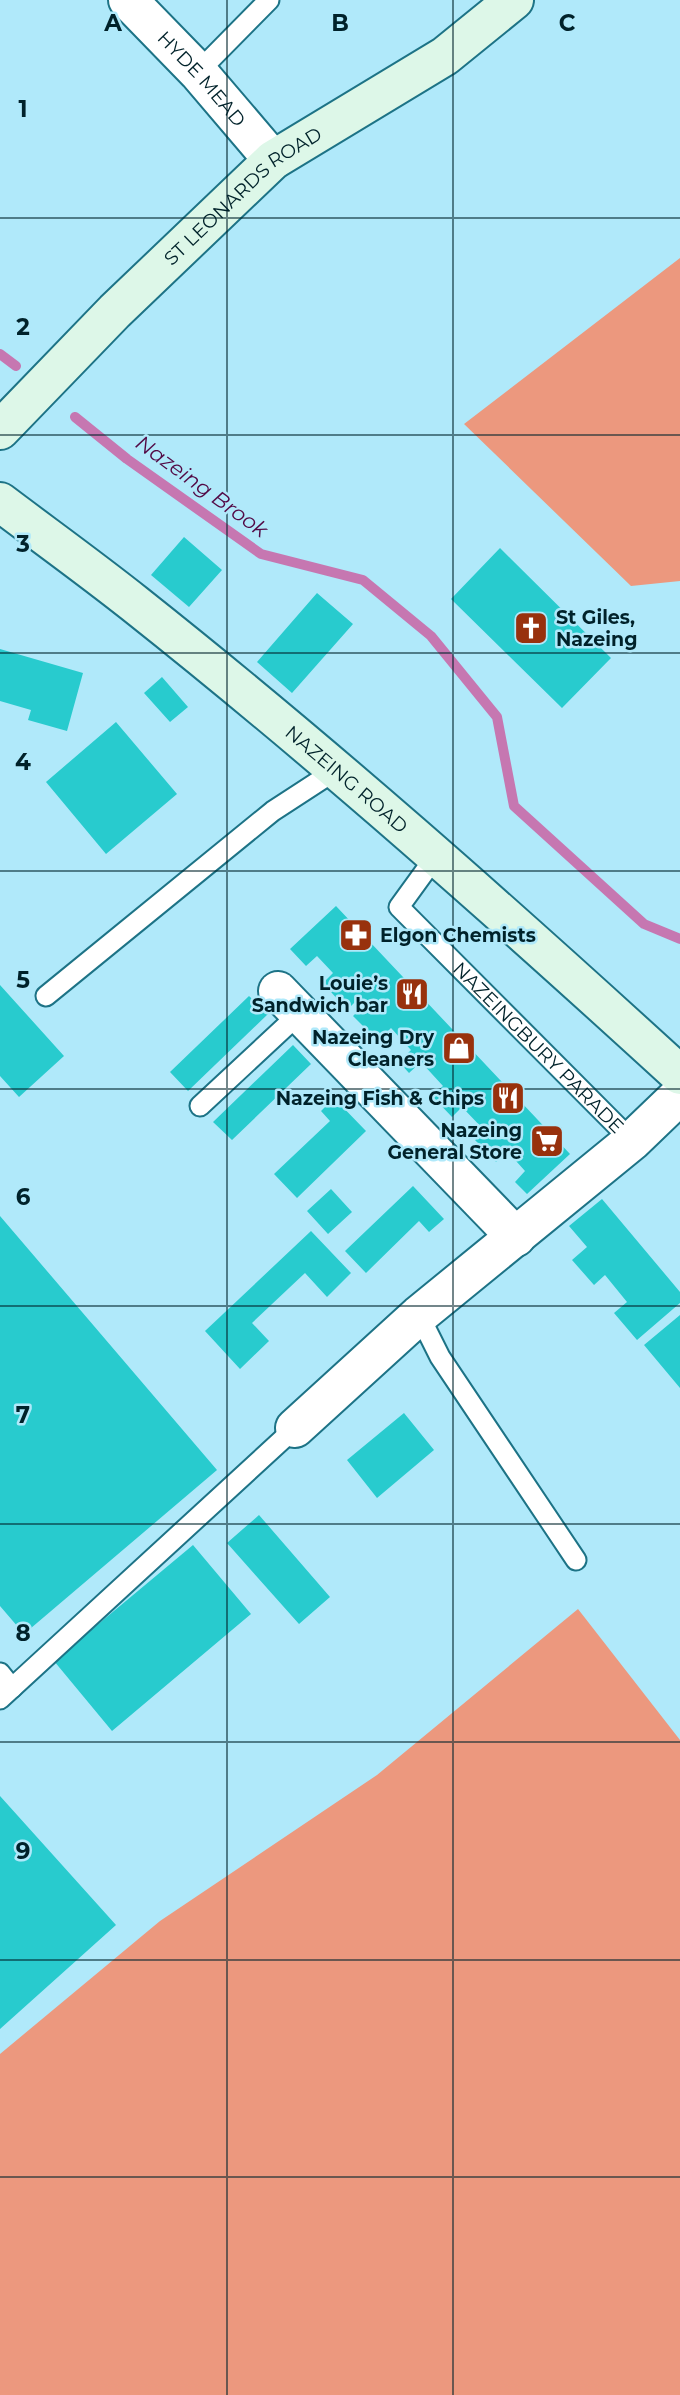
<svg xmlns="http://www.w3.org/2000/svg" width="680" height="2395" font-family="Montserrat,sans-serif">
<rect width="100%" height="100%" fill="#b0e9fa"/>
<path fill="#ec987e" d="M680 258V581L631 586 464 424Z
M578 1609 680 1740V2395H0V2054L160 1921 377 1775Z"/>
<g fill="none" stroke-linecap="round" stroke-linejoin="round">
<path stroke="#c677b1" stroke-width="10" d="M0 354 16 366
M75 417 127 459 261 554 363 580 431 636 497 717 514 806 644 924 680 939"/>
</g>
<path fill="#28cbce" d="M184 537 222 570 189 607 151 575Z
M500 548 611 658 562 708 451 599Z
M317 593 353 624 292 693 257 662Z
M0 649 83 673 67 731 28 720 31 710 0 701Z
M162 677 188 707 170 722 144 693Z
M116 722 177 794 106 854 46 782Z
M336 906 570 1154 527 1194 515 1182 525 1171 507 1151 496 1162 475 1140 485 1131 462 1107 452 1117 432 1096 443 1086 421 1062 409 1073 399 1062 411 1050 391 1028 378 1041 353 1016 363 1006 357 1000 347 1010 323 983 333 973 317 956 306 966 290 949Z
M0 985 64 1056 19 1097 0 1076Z
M249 996 268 1014 188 1091 170 1072Z
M293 1045 311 1064 232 1140 213 1122Z
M334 1098 366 1131 297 1198 274 1174 330 1121 321 1111Z
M413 1186 444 1219 429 1232 419 1221 366 1273 345 1251Z
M331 1189 352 1212 328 1234 307 1211Z
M602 1199 680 1292V1303L637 1340 614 1313 627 1302 605 1275 594 1285 572 1260 587 1247 569 1226Z
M0 1216 217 1470 24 1634 0 1606Z
M311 1231 351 1273 327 1297 305 1273 252 1323 269 1341 240 1369 205 1331Z
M680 1315V1388L644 1345Z
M404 1413 434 1450 377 1498 347 1460Z
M259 1515 330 1597 299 1624 227 1543Z
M193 1545 251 1614 112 1731 54 1661Z
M0 1796 116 1925 0 2029Z"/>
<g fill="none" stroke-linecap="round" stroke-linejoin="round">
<g stroke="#1d7386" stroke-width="23">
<g id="lane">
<path d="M198 72 269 0"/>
<path id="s1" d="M436 856 399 907 632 1141"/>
<path d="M46 996 273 811 336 770"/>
<path d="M200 1106 300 1013"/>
<path d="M419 1315 440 1357 576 1560"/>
<path d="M0 1673 12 1688"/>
<path d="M0 1699 295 1428"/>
</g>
</g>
<g stroke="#1d7386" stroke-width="42">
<g id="street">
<path id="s2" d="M128 0 198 72 273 160"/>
<path d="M278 991 516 1237"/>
<path d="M295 1428 419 1315 632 1141 680 1095"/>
</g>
</g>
<g stroke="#1d7386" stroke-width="42">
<g id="secondary">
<path id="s3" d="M0 430 115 311 273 160 445 56 514 0"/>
<path id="s4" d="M0 502C45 536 91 569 135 604 323 753 503 913 680 1075"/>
</g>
</g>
<use href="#lane" stroke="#fff" stroke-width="19"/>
<use href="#street" stroke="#fff" stroke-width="38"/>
<use href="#secondary" stroke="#ddf7e8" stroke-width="38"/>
</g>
<path fill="none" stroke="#00222a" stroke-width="2" stroke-opacity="0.55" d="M227 0V2395M453 0V2395M0 218H680M0 435H680M0 653H680M0 871H680M0 1089H680M0 1306H680M0 1524H680M0 1742H680M0 1960H680M0 2177H680"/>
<defs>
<g id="church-square" transform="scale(1.75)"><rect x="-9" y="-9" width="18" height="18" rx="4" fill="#98310d" stroke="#b0e9fa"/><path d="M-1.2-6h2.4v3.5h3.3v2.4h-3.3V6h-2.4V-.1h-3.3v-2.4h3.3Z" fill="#fff"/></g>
<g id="pharmacy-square" transform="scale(1.75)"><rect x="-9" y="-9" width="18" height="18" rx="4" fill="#98310d" stroke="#b0e9fa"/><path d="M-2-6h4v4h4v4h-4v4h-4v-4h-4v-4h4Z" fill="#fff"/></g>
<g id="restaurant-square" transform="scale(1.75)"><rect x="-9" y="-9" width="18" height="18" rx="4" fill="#98310d" stroke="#b0e9fa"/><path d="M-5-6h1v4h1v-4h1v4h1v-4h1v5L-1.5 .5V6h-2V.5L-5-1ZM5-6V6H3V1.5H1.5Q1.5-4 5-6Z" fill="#fff"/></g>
<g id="shop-square" transform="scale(1.75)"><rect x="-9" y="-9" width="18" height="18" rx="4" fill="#98310d" stroke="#b0e9fa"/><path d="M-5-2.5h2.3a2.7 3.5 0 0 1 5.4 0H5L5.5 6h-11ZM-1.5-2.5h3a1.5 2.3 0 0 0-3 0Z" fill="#fff"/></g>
<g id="supermarket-square" transform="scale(1.75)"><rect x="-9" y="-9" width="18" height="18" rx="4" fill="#98310d" stroke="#b0e9fa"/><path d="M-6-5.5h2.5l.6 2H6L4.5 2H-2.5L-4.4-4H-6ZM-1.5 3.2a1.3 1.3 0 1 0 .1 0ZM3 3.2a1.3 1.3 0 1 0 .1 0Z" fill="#fff"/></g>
</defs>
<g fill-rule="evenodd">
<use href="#church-square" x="531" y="628"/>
<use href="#pharmacy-square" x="356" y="935"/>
<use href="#restaurant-square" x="412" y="994"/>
<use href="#shop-square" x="459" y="1048"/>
<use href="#restaurant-square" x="508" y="1098"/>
<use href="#supermarket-square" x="547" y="1141"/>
</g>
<g text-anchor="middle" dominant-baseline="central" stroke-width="5" stroke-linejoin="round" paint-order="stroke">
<g font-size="19" fill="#00222a" stroke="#b0e9fa">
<text stroke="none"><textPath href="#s2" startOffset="108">HYDE MEAD</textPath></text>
<text stroke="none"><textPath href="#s3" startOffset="338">ST LEONARDS ROAD</textPath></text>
<text stroke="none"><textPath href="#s4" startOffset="444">NAZEING ROAD</textPath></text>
<text stroke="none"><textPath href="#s1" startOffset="261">NAZEINGBURY PARADE</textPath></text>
</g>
<g font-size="19" font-weight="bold" fill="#00222a" stroke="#b0e9fa" text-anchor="end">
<text x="556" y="617" text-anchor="start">St Giles,<tspan x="556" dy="22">Nazeing</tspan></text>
<text x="380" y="935" text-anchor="start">Elgon Chemists</text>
<text x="388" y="983">Louie’s<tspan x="388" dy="22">Sandwich bar</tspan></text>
<text x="434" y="1037">Nazeing Dry<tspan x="434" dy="22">Cleaners</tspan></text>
<text x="484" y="1098">Nazeing Fish &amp; Chips</text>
<text x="522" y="1130">Nazeing<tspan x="522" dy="22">General Store</tspan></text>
</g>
<g font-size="21" font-style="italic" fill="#520945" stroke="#b0e9fa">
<text transform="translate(202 486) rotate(36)">Nazeing Brook</text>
</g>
</g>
<g font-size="23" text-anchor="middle" font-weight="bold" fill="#00222a" stroke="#b0e9fa" stroke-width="5" stroke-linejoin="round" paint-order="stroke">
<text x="113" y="31">A</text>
<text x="340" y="31">B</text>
<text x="567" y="31">C</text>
<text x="23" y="117">1</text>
<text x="23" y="335">2</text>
<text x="23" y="552">3</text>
<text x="23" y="770">4</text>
<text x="23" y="988">5</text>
<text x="23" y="1205">6</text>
<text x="23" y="1423">7</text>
<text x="23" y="1641">8</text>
<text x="23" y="1859">9</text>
</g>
</svg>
